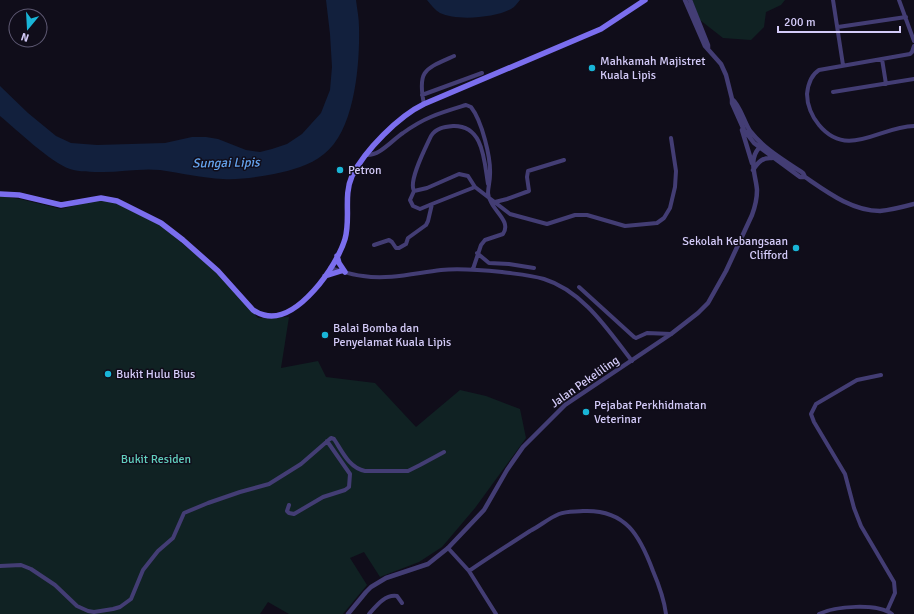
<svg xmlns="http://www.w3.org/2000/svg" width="914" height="614" font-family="Signika,sans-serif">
<rect width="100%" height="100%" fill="#100d1a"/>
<path fill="#102223" d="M692 0H785L781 5 766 12 764 27 751 40 723 38 700 20Z
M0 196 20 199 61 209 101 199 115 200 154 220 217 272 258 318 289 317 281 368 318 361 326 377 375 383 416 427 460 390 486 396 520 409 526 438 475 508 442 547 419 562 380 577 364 552 350 558 367 585 343 614H289L268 602 260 614H0Z"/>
<path fill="#12203d" d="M326 0H356C357 9 359 18 359 27 360 63 355 131 324 154 309 166 292 170 274 174 257 177 239 180 223 179 202 178 181 173 160 170 141 168 121 172 103 172 92 172 79 172 70 169 50 162 17 130 0 116V86L28 113 56 136 71 143 97 145 165 143 192 137H206L218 139 246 150 260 152 272 149 287 144 302 134 321 113 330 90 332 67 330 34Z
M427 0H520C517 3 515 7 511 9 495 18 456 21 440 13 435 10 431 5 427 0Z"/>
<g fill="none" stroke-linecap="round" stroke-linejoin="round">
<path stroke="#433d74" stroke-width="4" d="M833 0 843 65
M899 0 914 41
M838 27 906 17
M914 46 912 52 910 54 819 70C811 75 808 84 807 94 807 105 812 117 819 125 848 160 880 126 914 126
M882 59 886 84
M833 92 914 79
M422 95 482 73
M424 104C417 70 425 69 454 56
M366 155C380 156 392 140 403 133 425 117 440 113 466 105L471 107C482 121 491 158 490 175 490 186 485 193 491 202 496 213 511 222 503 234L485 240 481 245 473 269
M475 187 468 176 459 174 427 188 414 191C408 181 426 147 431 136 436 128 444 127 453 126 484 125 484 161 488 184
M414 191 410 200 413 206 420 209 432 204
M495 202 507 199 529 191 527 177 528 171 564 160
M374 245 389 240 392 242 396 248H399L406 244 408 238 426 225 428 221 432 204 475 187 510 214 547 224 575 215H587L625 226 657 223 664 218 670 208 675 187 676 171 671 138
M477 253 489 263 509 264 534 268
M330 268C341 271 352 275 363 276 389 280 415 273 441 270 462 268 482 270 502 272 516 274 530 275 544 279 583 291 608 330 632 361
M579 287 634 337 636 338 647 333 671 334
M881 375 857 380 816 404 811 414 814 422 845 474 854 508 861 526 894 582 895 593 887 611
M289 505 287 511 289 513 294 514 323 497 345 490 349 487 350 474 327 441
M448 548 469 571 496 614
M0 566 21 565 31 569 55 585 77 606 88 611 94 612 113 609 120 607 131 599 143 570 158 551 173 538 184 513 208 503 240 492 269 484 301 464 331 438 334 439C342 451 349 468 365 471H408L420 465 444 452
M469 571C489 557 510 544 530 531 540 526 549 518 559 514 567 511 576 512 583 511 626 509 640 536 653 571 659 585 664 599 666 614
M369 614C376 606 385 594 397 596L402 603
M819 614C835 606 877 603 892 614"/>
<path stroke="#433d74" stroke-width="4.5" d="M685 0 705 46 721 64 726 75 732 99V103L744 130 754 143 800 177H805
M690 0 708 45V48
M732 99C740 105 744 122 750 131 764 149 785 161 803 173L805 177C827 192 852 211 880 211 892 210 903 207 914 204
M742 130 752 163
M753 170C758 162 763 157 772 158
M348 614 366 592 371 587 386 578 428 564 448 548 484 510 507 470 523 447 565 405 671 334 698 313 708 303 726 271 752 215C755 207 757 199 757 190 756 176 748 160 759 148"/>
<path stroke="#7b6eee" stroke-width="5.5" d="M0 194 19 195 61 205 101 198 117 201 161 223 183 240 218 271 253 310C256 312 260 314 264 315 297 324 337 266 345 239 351 218 343 196 352 176 365 150 399 116 424 104L601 29 645 0
M337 256 339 263 345 272
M325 276 341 271"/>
</g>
<g fill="#19b5d7" stroke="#100d1a" stroke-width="1.5">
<circle cx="592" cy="68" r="4"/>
<circle cx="340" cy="170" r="4"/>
<circle cx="796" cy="248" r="4"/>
<circle cx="325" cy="335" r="4"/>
<circle cx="108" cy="374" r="4"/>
<circle cx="586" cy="412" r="4"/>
</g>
<g text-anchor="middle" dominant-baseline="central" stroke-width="3" stroke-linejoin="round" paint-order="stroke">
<g font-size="12" fill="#d4cbf9" stroke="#100d1a" text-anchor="start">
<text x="600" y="61">Mahkamah Majistret<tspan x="600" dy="14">Kuala Lipis</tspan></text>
<text x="348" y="170">Petron</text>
<text x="788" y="241" text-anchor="end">Sekolah Kebangsaan<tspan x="788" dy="14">Clifford</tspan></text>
<text x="333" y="328">Balai Bomba dan<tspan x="333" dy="14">Penyelamat Kuala Lipis</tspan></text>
<text x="116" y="374">Bukit Hulu Bius</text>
<text x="594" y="405">Pejabat Perkhidmatan<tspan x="594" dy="14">Veterinar</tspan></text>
</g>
<g font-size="12" fill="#d4cbf9" stroke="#100d1a">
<text transform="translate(585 382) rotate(-35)">Jalan Pekeliling</text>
</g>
<g font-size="12" fill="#61cfbd" stroke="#100d1a">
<text x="156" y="459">Bukit Residen</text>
</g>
<g font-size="13" font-style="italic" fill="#65a3ed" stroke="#100d1a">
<text transform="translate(226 163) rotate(-1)">Sungai Lipis</text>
</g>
</g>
<g transform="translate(28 28) rotate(198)"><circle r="19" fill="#100d1a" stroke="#5e5973"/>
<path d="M0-3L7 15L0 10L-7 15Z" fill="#19b5d7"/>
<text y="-6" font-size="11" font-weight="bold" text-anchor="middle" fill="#d4cbf9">N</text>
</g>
<path d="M778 26v6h122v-6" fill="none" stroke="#d4cbf9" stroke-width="2"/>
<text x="784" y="26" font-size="12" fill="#d4cbf9" stroke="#100d1a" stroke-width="3" paint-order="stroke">200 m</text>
</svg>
